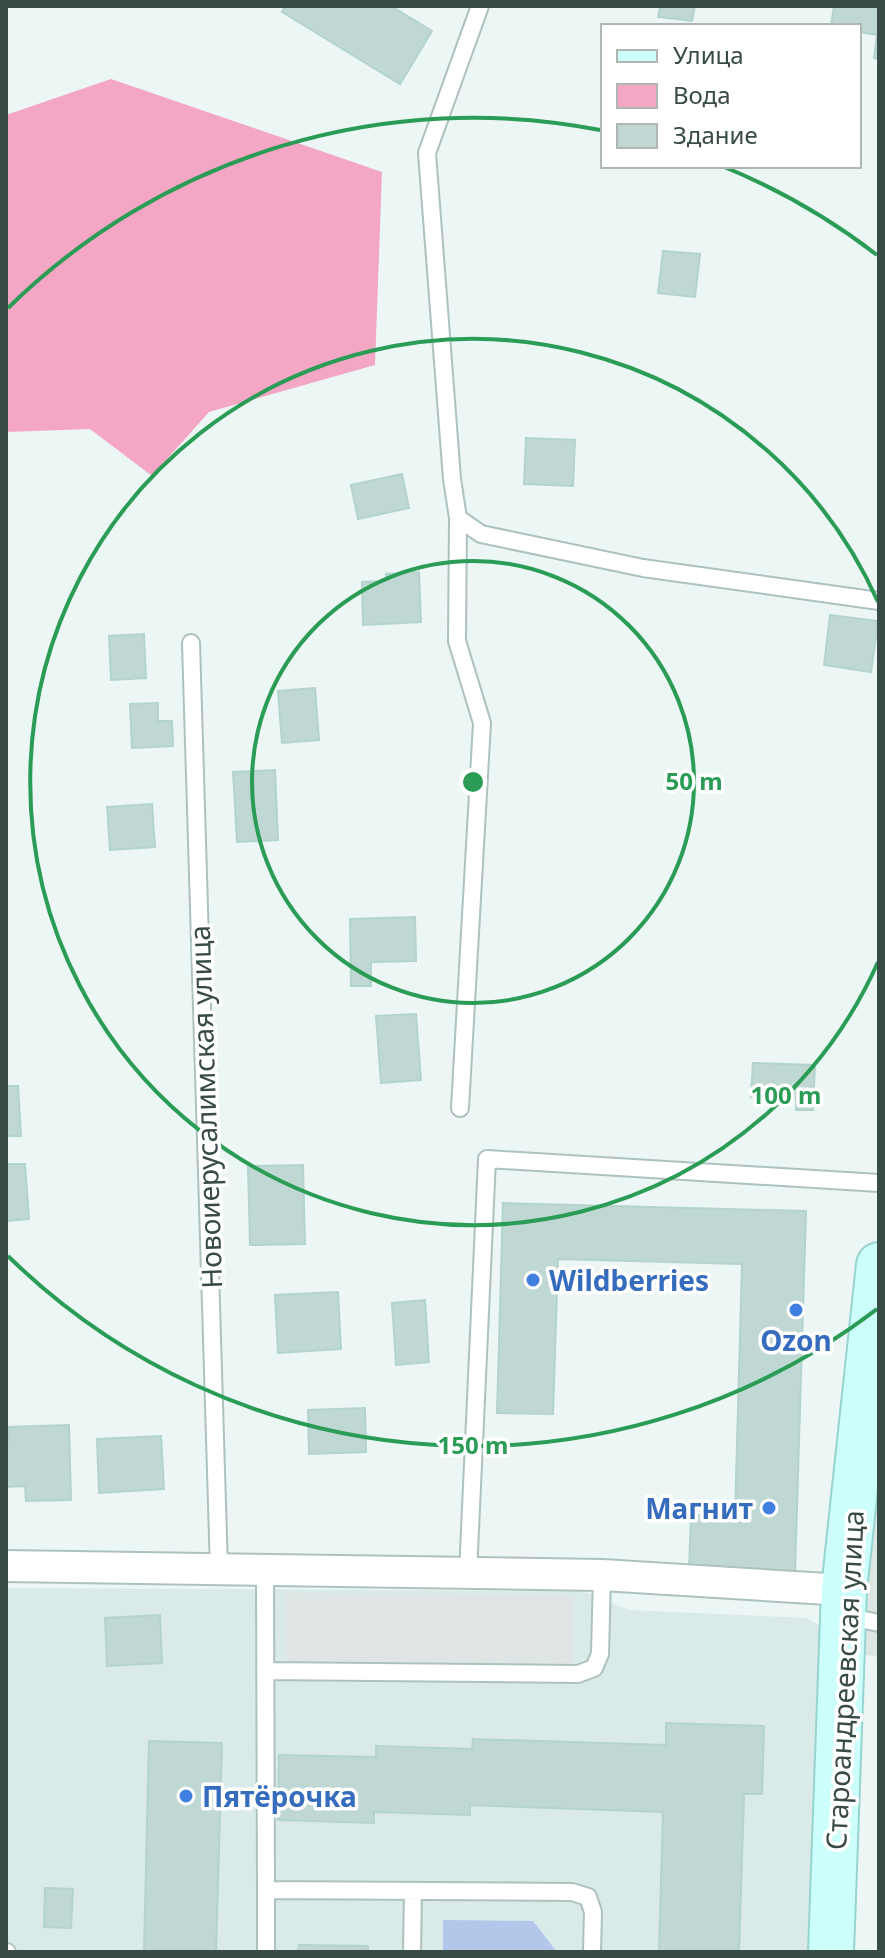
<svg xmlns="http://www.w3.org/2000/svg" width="885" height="1958" font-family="'Noto Sans',sans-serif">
<rect width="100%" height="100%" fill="#ebf6f5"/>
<path fill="#d9eae8" d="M6 1588 581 1591 629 1610 807 1618 821 1627V1952H6Z"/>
<path fill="#dce6e3" d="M870 1491H879V1657L859 1654Z"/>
<path fill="#b3c7eb" d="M443 1920 533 1921 557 1952H443Z"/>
<path fill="#dfe5e4" d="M286 1593 573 1596 572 1664 286 1661Z"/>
<path fill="#f4a6c5" d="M111 79 382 172 375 365 209 412 152 476 90 429 6 432V115Z"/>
<path fill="#c0d8d3" stroke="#b3d3cd" stroke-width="2" d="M285 6H391L432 31 400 84 282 12Z
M660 6H695L692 21 658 17Z
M834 6H879V59L874 58 877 35 859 32V26H831Z
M663 251 700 254 695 297 658 293Z
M526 438 575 440 573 486 524 484Z
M402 474 409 508 358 519 351 485Z
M419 572 421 622 363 625 362 582 386 581V574Z
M830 615 878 621 871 672 824 665Z
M144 634 146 678 111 680 109 636Z
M315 688 319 740 282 743 278 691Z
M158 703V721H172L173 746 132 748 130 704Z
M275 770 278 840 237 842 233 772Z
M152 804 155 847 110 850 107 807Z
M415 917 416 961 371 962V986H351L350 919Z
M416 1014 421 1080 381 1083 376 1016Z
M753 1063 815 1065 813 1110H796V1098L751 1097Z
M6 1086H18L21 1136H6Z
M6 1164H25L29 1219 6 1221Z
M303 1165 305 1244 250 1245 248 1166Z
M503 1203 806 1211 795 1573 689 1570 691 1515 735 1516 742 1264 558 1259 553 1414 497 1413Z
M338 1292 341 1349 278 1353 275 1295Z
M425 1300 429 1362 396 1365 392 1303Z
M365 1408 366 1452 309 1454 308 1410Z
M69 1425 71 1500 26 1501 25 1486 6 1487 8 1427Z
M161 1436 164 1489 99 1493 97 1439Z
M160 1615 162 1663 107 1666 105 1618Z
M666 1723 764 1726 762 1794H744L739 1952H659L663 1812 470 1805V1815L374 1812V1823L278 1820 279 1755 376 1757V1746L472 1749 473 1739 666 1745Z
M149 1741 222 1743 216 1952H144Z
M45 1888 73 1889 71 1928 44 1927Z
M299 1945 368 1946V1952H298Z"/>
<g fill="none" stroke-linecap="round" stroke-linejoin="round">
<g stroke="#adc2bf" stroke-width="20">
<path id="lane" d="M480 6 427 153 452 479 458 518 481 534 643 568 879 601
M458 518 457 641 482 723 460 1108
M191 643 219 1570
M265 1571 266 1890 572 1892 588 1897 593 1912 592 1952
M468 1573 487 1159 879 1183
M845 1616 879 1623
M265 1671 578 1674 594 1668 600 1654 602 1575
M266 1890V1952
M6 1952H7
M412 1952 413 1891"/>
</g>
<g stroke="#adc2bf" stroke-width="34">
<path id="street" d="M6 1566 602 1575 844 1590"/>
</g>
<g stroke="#97d4d0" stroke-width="48">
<path id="secondary" d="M831 1952 844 1590 879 1265"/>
</g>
<use href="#lane" stroke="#fff" stroke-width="16"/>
<use href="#street" stroke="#fff" stroke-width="30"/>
<use href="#secondary" stroke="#ccfffc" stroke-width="44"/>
</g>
<g fill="none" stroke="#2a9c55" stroke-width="4">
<circle cx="473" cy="782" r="221"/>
<path d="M878 962A443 443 0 1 1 878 602"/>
<path d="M877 1309A664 664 0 0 1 8 1256M8 308A664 664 0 0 1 600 130M722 166A664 664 0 0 1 877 255"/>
</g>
<g fill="#3f7fe0" stroke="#fff" stroke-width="3">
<circle cx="533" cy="1280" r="8"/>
<circle cx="796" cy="1310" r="8"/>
<circle cx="769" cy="1508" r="8"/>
<circle cx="186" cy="1796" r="8"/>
</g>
<g text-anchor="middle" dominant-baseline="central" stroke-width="7" stroke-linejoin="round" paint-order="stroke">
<g font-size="28" fill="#384b47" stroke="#fff">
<text transform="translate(205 1107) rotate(-92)">Новоиерусалимская улица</text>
<text transform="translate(844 1680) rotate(-87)">Староандреевская улица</text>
</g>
<g font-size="28" font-weight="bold" fill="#366cbe" stroke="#fff" text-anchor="start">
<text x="549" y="1280">Wildberries</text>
<text x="796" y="1340" text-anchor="middle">Ozon</text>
<text x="753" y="1508" text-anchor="end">Магнит</text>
<text x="202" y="1796">Пятёрочка</text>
</g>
</g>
<circle cx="473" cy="782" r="12" fill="#2a9c55" stroke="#fff" stroke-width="4"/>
<g font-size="24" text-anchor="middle" font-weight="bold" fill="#2a9c55" stroke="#fff" stroke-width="7" stroke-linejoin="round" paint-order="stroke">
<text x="694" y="790">50 m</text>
<text x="786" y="1104">100 m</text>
<text x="473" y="1454">150 m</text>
</g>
<rect width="885" height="1958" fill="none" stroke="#384b47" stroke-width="16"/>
<rect x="601" y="24" width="260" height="144" fill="#ffffff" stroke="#afb7b5" stroke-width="2"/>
<rect x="617" y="50" width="40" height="12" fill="#ccfffc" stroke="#afb7b5" stroke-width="2"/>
<text x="673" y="64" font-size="24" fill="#384b47">Улица</text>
<rect x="617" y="84" width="40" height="24" fill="#f4a6c5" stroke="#afb7b5" stroke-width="2"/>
<text x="673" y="104" font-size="24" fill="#384b47">Вода</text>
<rect x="617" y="124" width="40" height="24" fill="#c0d8d3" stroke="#afb7b5" stroke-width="2"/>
<text x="673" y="144" font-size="24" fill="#384b47">Здание</text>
</svg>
